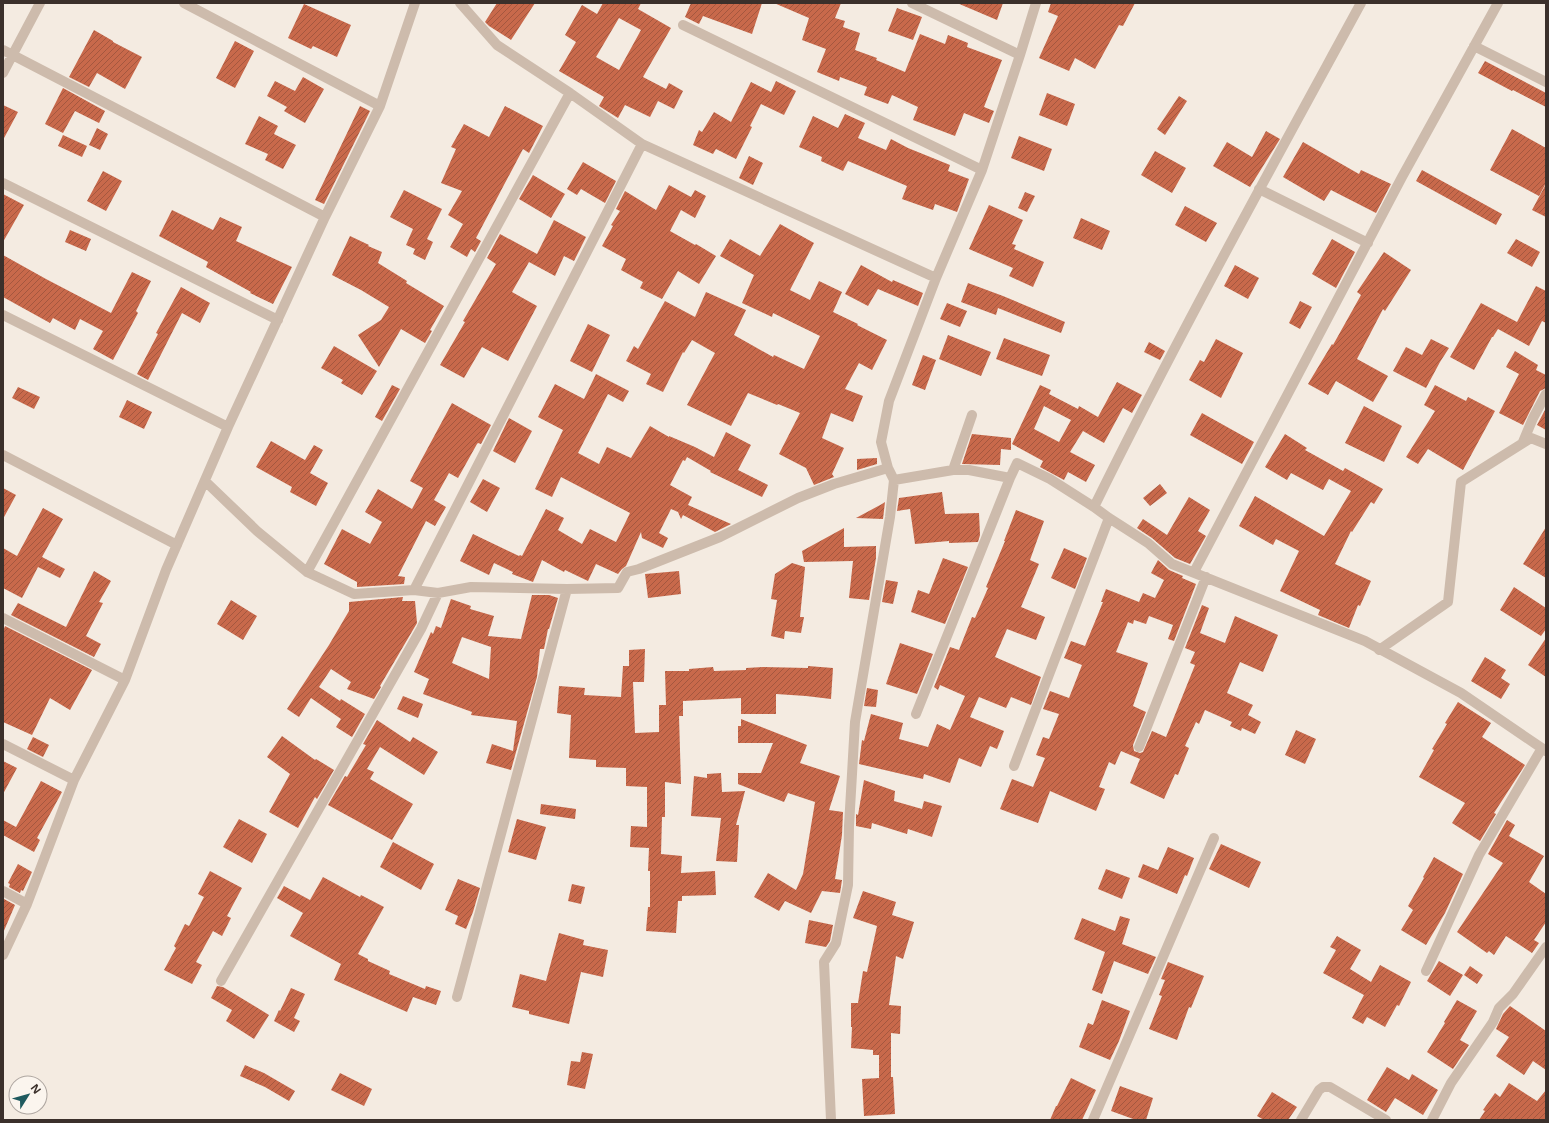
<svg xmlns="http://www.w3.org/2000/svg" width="1549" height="1123" font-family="'Open Sans',sans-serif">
<defs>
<pattern id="building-hatch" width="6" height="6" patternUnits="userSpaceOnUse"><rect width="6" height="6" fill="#c8694b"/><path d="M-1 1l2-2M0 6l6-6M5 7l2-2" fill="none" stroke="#a4573f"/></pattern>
</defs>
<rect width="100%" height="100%" fill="#f4ebe1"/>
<path fill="url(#building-hatch)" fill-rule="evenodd" d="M497 3H535L511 40 489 26 485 22Z
M603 3H641L638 9 671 28 643 77 666 89 669 83 683 91 674 109 658 101 650 117 625 105 618 118 599 106 604 97 559 71 576 42 565 35 582 5 597 14ZM619 18 641 30 619 70 596 57Z
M691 3H762L752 34 703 16 699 24 685 17Z
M774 3H841L835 18 845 21 843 27 860 33 855 50 877 58 876 60 905 72 920 34 945 44 948 35 968 43 967 47 1002 60 984 107 994 111 989 123 964 113 955 136 913 120 918 107 892 95 888 104 864 95 867 87 840 77 839 81 817 72 826 49 802 40 809 18Z
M957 3H1003L997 20Z
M1051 3H1135L1123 26 1119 25 1095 69 1075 58 1069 71 1039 58 1058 16 1048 12Z
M304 4 351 25 337 57 313 46 311 49 288 38Z
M897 8 922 17 913 40 888 31Z
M94 30 113 41V42L142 57 125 89 97 73 89 87 69 77Z
M235 41 254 51 235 88 216 78Z
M1485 61 1546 93V107L1513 90 1512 91 1478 73Z
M303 77 324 89 305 123 284 111 287 107 267 96 275 81 295 91Z
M776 81 796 91 784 115 761 104 750 126 752 127 736 159 716 149 713 154 693 145 699 130 702 132 714 112 731 122 751 82 771 92Z
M63 88 105 111 99 123 75 111 63 133 45 124Z
M1047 93 1075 104 1067 126 1039 115Z
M1179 96 1187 101 1165 135 1157 129Z
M3 105 18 112 3 140Z
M360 106 370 111 324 204 315 200Z
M505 106 543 126 529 153 523 149 476 238 481 241 475 252 471 249 467 257 450 247 463 224 448 215 462 191 441 183 456 149 451 147 464 124 489 137Z
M845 114 865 123 858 138 886 150 891 139 908 148 950 165 948 171 969 179 957 212 935 204 933 210 902 199 907 186 848 161 843 171 821 161 822 157 799 147 813 116 838 128Z
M259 116 278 126 274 134 296 145 283 169 265 160 268 154 245 144Z
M97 128 108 134 100 150 89 145Z
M1512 129 1546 148V183L1539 196 1490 170Z
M1266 131 1280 139 1250 187 1213 166 1227 142 1252 157Z
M63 135 87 146 82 157 58 146Z
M1019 136 1052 149 1044 171 1011 158Z
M1303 142 1359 174 1361 170 1391 184 1376 213 1331 190 1324 201 1283 177Z
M1155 151 1186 168 1172 193 1141 175Z
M749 156 763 163 753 185 739 178Z
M583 162 616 181 605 203 581 189 577 195 567 189Z
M1422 170 1502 214 1496 225 1416 181Z
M103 171 122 181 106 211 87 201Z
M533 175 565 194 551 218 519 199Z
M1546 184V217L1532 210Z
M669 185 691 197 695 190 706 196 695 218 681 210 670 231 695 245 696 244 716 256 699 284 678 271 662 299 640 288 643 282 621 270 626 259 602 246 613 226 611 225 620 211 616 209 625 191 656 210Z
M404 190 442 209 427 239 433 242 425 260 413 254 415 249 406 245 413 229 390 217Z
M1025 192 1035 196 1027 212 1018 208Z
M3 194 24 205 3 242Z
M989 205 1023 220 1012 244 1016 245 1014 249 1044 262 1033 287 1009 276 1013 268 969 249Z
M1185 206 1217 223 1206 242 1175 225Z
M172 210 213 230 220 217 242 227 236 241 292 267 273 304 250 293 251 292 206 267 208 262 159 236Z
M1081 218 1110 231 1102 250 1073 238Z
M554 220 586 237 574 261 564 256 555 276 529 262 512 292 537 306 508 361 482 347 464 378 440 365 465 322 463 321 496 264 487 258 500 234 537 254Z
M780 224 814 243 790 290 810 300 819 281 842 292 833 312 858 324 857 325 887 340 872 370 859 363 845 389 863 396 853 422 831 413 822 438 844 448 832 474 834 477 814 485 806 468 779 454 800 413 778 404 777 405 748 393 731 426 687 405 715 353 692 340 684 353 683 352 663 392 646 384 651 374 626 361 634 346 638 349 665 301 695 317 706 292 746 310 734 335 773 357 774 355 804 369 820 336 773 313 772 317 742 303 754 275 720 256 730 239 760 256Z
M70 230 91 239 86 251 65 242Z
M350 236 369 245 368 246 382 252 378 263 407 281 406 283 444 306 430 330 432 331 425 343 401 329 379 367 358 335 381 320 389 307 361 290 332 275Z
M1332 239 1355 252 1336 288 1312 274Z
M1516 239 1540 252 1532 267 1507 253Z
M1384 252 1411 270 1385 311 1383 309 1357 359 1388 376 1373 402 1336 381 1328 395 1308 384 1332 344 1333 345 1361 295 1357 292Z
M3 255 46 279 111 313 132 272 151 281 136 311 138 313 113 360 93 349 103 331 80 319 75 330 53 318 50 323 3 297Z
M861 265 892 282 893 280 923 293 918 306 878 289 868 306 845 294Z
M1235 265 1259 278 1248 299 1224 286Z
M968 283 1003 296 1065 322 1061 333 998 308 996 315 961 302Z
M1536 286 1546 291V323L1542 321 1529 346 1498 329 1493 337H1492L1474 370 1450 357 1481 303 1517 322Z
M181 287 210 303 200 323 182 313 148 380 137 374 158 334 156 333Z
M1300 301 1312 307 1300 329 1289 323Z
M947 303 967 311 960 327 940 319Z
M588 324 610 335 592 372 570 361Z
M948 335 991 352 981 376 939 359Z
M1004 338 1050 355 1042 376 996 359Z
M1216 339 1243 353 1221 398 1189 380 1200 360 1204 362Z
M1431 339 1449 348 1440 362 1426 388 1393 371 1406 347 1422 355Z
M1149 342 1165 351 1160 360 1144 352Z
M334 346 377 371 362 395 341 383 343 380 321 368Z
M1515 351 1538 365 1536 370 1546 375V388L1540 391 1523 425 1499 413 1519 374 1506 367Z
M923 355 936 360 925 390 912 385Z
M596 374 629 391 623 402 608 394 578 453 599 464 607 447 631 458 650 426 669 437V436L695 447 714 457 726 432 751 445 738 470 768 485 762 497 710 472 711 471 687 457 685 461 683 460 670 485 692 497 688 505 731 524 715 532 683 515 681 519 678 512 671 509 659 533 668 538 663 548 642 538 641 532 626 566 622 569 618 574 596 564 588 581 565 570 564 572 542 560 533 582 512 574 513 572 494 563 489 575 460 561 473 534 519 556 520 555 522 556 546 509 564 518 558 530 582 544 590 529 616 542 630 513 561 477 552 497 535 489 563 430 538 417 555 384 584 399Z
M1117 382 1142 395 1132 413 1123 408 1104 443 1083 431 1070 452 1095 465 1086 482 1068 472 1064 480 1040 467 1043 461 1012 444 1040 385 1051 390 1049 394 1078 409 1079 406 1098 417ZM1044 406 1071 420 1059 442 1034 429Z
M392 385 400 389 382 421 375 417Z
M1435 385 1466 401 1468 397 1495 411 1463 470 1428 449 1418 464 1406 457 1435 411 1424 405Z
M18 387 40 397 34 409 12 398Z
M127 400 152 412 144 429 119 417Z
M452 403 491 425 481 444 478 443 477 444 458 478 449 473 434 500 446 507 435 526 426 521 398 576 405 577 404 584 357 587V582L324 564 342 529 370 544 382 522 365 512 378 489 412 509 423 488 410 481Z
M1364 406 1402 426 1384 462 1345 443Z
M1546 408V430L1537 425Z
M1202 413 1254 442 1242 464 1190 435Z
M509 418 532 431 515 463 493 451Z
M972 434 1011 438V450L1001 449 1000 465 962 464Z
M1285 434 1307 448 1305 450 1343 471 1345 468 1383 489 1374 504 1371 502 1352 532 1351 531 1335 564 1371 581 1360 606 1358 605 1349 628 1318 615 1320 610 1280 591 1299 551 1276 539 1273 545 1239 526 1255 496 1324 536 1351 491 1329 479 1323 490 1291 473 1287 480 1265 467Z
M271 441 305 460 314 445 323 450 310 473 328 483 316 506 290 492 292 487 256 467Z
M877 458V464L857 470V459Z
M483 479 500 488 487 512 470 502Z
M1160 484 1167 493 1150 506 1143 498Z
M3 488 16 495 3 519Z
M942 492 945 514 979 513 980 535 978 542 949 543V541L915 544 910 509 897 511 899 498Z
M1189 497 1210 510 1198 531 1206 536 1190 564 1175 558 1152 538 1137 528 1143 519 1167 535Z
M885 502 883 519 856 518 882 504Z
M43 508 63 519 42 557 65 569 60 578 38 567 22 598 3 588V548L17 556Z
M1016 510 1044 521 1030 560 1039 564 1021 607 1045 617 1036 640 1007 629 995 657 1041 677 1031 705 1011 697 1006 708 979 697 970 717 1004 731 997 749 990 746 981 767 959 758 950 783 924 774 923 779 859 764 862 740 864 741 871 714 903 723 899 739 928 747 937 724 950 730 965 696 940 685 938 690 934 687 950 647 959 650 972 617 975 618 988 588 986 587 1005 541H1004Z
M1546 527V578L1523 564Z
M844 528V547L876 546V558L869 600 849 598 853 561 804 562 802 551Z
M1064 548 1087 558 1075 589 1051 578Z
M943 558 968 567 945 624 911 612 918 590 929 594Z
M1158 560 1169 570 1183 576 1182 578 1196 584 1174 641 1168 639 1173 625 1149 616 1146 624 1134 620 1133 624 1128 622 1116 652 1148 663 1133 706 1146 712 1133 745 1134 751 1140 753 1143 752 1152 731 1166 737 1195 665 1190 663 1195 652 1185 648 1202 605 1209 608 1200 633 1225 643 1235 616 1278 635 1263 672 1240 662 1227 693 1253 705 1248 715 1261 722 1255 734 1242 728 1241 731 1230 726 1232 722 1205 710 1199 724 1196 722 1185 746 1189 748 1178 775 1175 774 1164 799 1130 783 1140 759 1121 751 1115 765 1109 762 1099 787 1105 789 1096 811 1050 791 1038 823 1000 809 1012 779 1033 787 1045 758 1036 755 1043 737 1049 739 1059 714 1043 709 1050 691 1069 698 1082 665 1064 658 1071 641 1085 646 1103 602H1101L1106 589 1139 602 1143 593 1155 598 1164 580 1151 573Z
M792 563 805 567 800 617H804L801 633 785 631 784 639 771 636 777 600 771 599 775 574Z
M94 571 111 581 99 602 103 603 86 636 101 644 94 657 11 615 18 603 66 627Z
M679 571 681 594 648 598 645 574Z
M886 580 898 582 893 604 882 602Z
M1514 587 1546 608V629L1541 636 1500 610Z
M532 595H549L558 598 549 629H548L544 649H540L537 677 511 770 486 763 492 744 513 751 517 721 471 715 472 712 423 694 429 679 414 672 431 632 433 634 436 626 441 628 451 599 471 606 470 609 494 616 488 636 521 639ZM462 637 491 647 489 679 452 663Z
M403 597 402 601H415L417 623 380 686 381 687 374 699 347 689 351 682 331 669 319 687 340 701 341 699 365 714 352 737 336 727 341 719 311 698 299 717 287 709 329 645 349 611V602Z
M231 600 257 616 243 640 217 624Z
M5 626 92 670 70 710 50 698 32 735 3 722V631Z
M1546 638V677L1528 665Z
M900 643 933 654 917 694 886 684Z
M645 649 644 682H633L635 733 659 732V705H666L665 671H689V669L713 667 714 671 746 670V668L763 667 808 668V666L833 668 831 699 806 696 776 694V714H741V698L683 701V716H679L681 784 665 782V817H662L661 854 682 856 681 873 715 871 716 895 682 896V901H678L676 933 646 931 648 907H650V871H648L649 848 630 847 631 826 647 827V787L626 786V768L596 767V760L569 758 571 715 557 713 559 686 585 688 584 695 621 697 623 666H629V650Z
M1485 657 1506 670 1501 678 1510 684 1501 699 1471 681Z
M867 688 878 690 876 707 864 706Z
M403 696 423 704 418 718 397 709Z
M1458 702 1491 723 1482 737 1525 765 1494 813 1496 814 1480 841 1452 823 1465 803 1419 777 1434 750 1432 749 1447 724 1445 723Z
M741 719 807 745 800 763 840 776 829 810 843 812 842 835 835 879 842 880 840 893 822 891 811 913 785 901 779 911 754 897 768 873 796 890 803 874 815 802 788 793 784 802 738 784V773H761L773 743H738V726H741Z
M377 720 410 742 413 737 438 752 424 775 380 747 367 769 374 772 370 779 413 804 392 840 328 805 345 776 347 777 366 745 363 744Z
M1296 730 1316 739 1305 764 1285 755Z
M282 736 315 760 316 759 334 770 317 799 315 797 298 828 269 812 290 774 267 757Z
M33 737 49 745 43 757 27 749Z
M3 761 17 768 3 794Z
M721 773 722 792 745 791 736 825H739L737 862 716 861 721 818 691 816 694 776 707 778V774Z
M864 780 895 791 894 801 922 809 924 801 942 806 932 837 908 829 907 834 872 823 871 829 856 826V814L858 815Z
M41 781 62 792 37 838 40 840 34 852 3 835V820L16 827Z
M541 804 576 809 575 819 540 814Z
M239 819 267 834 252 863 223 847Z
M517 819 546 827 536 860 508 852Z
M1507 820 1515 825 1509 836 1544 856 1529 882 1546 894V922L1534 940 1539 943 1532 953 1506 936 1494 955 1489 951 1487 953 1457 932 1503 863 1488 854Z
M393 842 434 864 421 890 380 867Z
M1221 844 1261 862 1249 888 1209 869Z
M1168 847 1194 858 1187 876 1185 875 1177 894 1138 877 1143 864 1158 870Z
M1434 857 1463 874 1445 913 1426 945 1401 930 1413 910 1408 906 1424 878 1423 877Z
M18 864 32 872 23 891 21 890 20 893 9 887 10 884 8 883Z
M1106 869 1130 878 1122 899 1098 889Z
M210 871 242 888 227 916 231 918 222 936 213 931 196 962 202 965 192 984 164 970 176 948 174 946 185 924 189 926 204 897 198 894Z
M323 877 360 897 361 895 384 907 358 954 368 959V961L390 971 389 974 425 989 426 986 441 991 436 1005 413 997 407 1012 334 980 341 964 290 936 303 913 277 898 284 886 310 900Z
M458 879 480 888 473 912 466 929 455 924 458 916 445 910Z
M572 884 585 887 581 904 568 901Z
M863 891 896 902 892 915 914 922 903 959 896 956 889 1005 901 1006 900 1034 891 1033V1077H893L895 1114 864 1116 862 1079 879 1078V1055H873V1050L851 1048 852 1027H851V1003H858L863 971 867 972 877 926 853 918Z
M4 899 15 905 3 933V902Z
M1120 916 1130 919 1122 944 1156 957 1148 974 1114 961 1102 994 1092 990 1105 952 1074 939 1082 918 1115 931Z
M809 920 833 925 830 941 826 947 805 943Z
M559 933 584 940 583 945 608 950 603 977 581 972 569 1024 529 1014V1011L512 1007 520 974 546 981Z
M1337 936 1361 950 1350 969 1371 982 1380 965 1411 982 1399 1006 1397 1005 1385 1027 1367 1017 1363 1024 1352 1018 1364 995 1323 973 1336 950 1330 947Z
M1439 961 1463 975 1450 996 1427 981Z
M1168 962 1204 976 1191 1008 1189 1007 1177 1040 1149 1029 1162 996 1159 995 1165 980 1161 979Z
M1470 966 1483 975 1477 984 1464 975Z
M217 986 223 987 269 1015 254 1039 226 1021 232 1010 211 998Z
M291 988 305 994 294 1018 300 1021 294 1032 274 1021 279 1010 280 1011Z
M1102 1000 1130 1011 1119 1041 1110 1060 1079 1047 1088 1023 1093 1025Z
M1457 1000 1477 1011 1460 1040 1469 1045 1453 1069 1427 1052 1445 1023 1444 1022Z
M1510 1006 1546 1031V1070L1533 1061 1524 1075 1496 1056 1509 1037 1496 1029 1503 1014Z
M582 1052 593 1054 585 1089 567 1085 571 1061 580 1062Z
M245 1065 264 1073 295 1091 289 1101 265 1087 240 1076Z
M1387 1067 1409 1080 1412 1074 1438 1090 1423 1115 1395 1098 1386 1112 1367 1100Z
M340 1073 372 1089 364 1106 331 1090Z
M1071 1078 1096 1090 1082 1120H1050L1056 1106H1057Z
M1509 1083 1537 1101 1546 1090V1120H1479L1485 1111 1483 1110 1495 1093 1500 1097Z
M1120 1086 1153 1098 1146 1120H1136L1111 1111Z
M1272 1092 1297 1107 1288 1120H1264L1257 1116Z"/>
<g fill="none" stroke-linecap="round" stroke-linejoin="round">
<path stroke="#cdbbac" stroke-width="10" d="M184 3 380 106
M460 3 497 45 570 93 642 144 936 278
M912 3 1020 55
M683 25 982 170
M1474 46 1546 82
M3 50 325 217
M3 73 40 3
M3 183 278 320
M1259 189 1368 243
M3 315 228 427
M1523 442 1533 418 1546 394
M3 455 177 545
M953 470 972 415
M894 480 953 470H969L1010 478 1017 463 1050 479 1094 507 1109 518 1148 543 1172 564 1365 641 1461 693 1546 751
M206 482 257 531 307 572 354 594 414 590 438 593 471 587 567 589 618 588 627 572 639 569 720 537 798 498 834 484 888 468
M1094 507C1178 336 1270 170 1361 3
M307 572 570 93
M1194 572 1402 177 1498 3
M414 590 642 144
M3 618 125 680
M1379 650 1448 602 1461 482 1531 438 1546 444
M916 714 1010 478
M3 744 74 780
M1139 747 1206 577
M1014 766 1109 518
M3 891 27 904
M3 955 27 904 74 780 125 680 166 570 228 427 325 217 380 106 415 3
M1426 971 1479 855 1542 748
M221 981 421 629 438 593
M457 997 567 589
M831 1120 824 962 836 943 848 885 849 826 855 722 890 517 894 480 888 468 881 442 889 401 936 278 982 170 1020 55 1036 3
M1093 1120 1214 838
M1301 1120 1319 1090 1323 1087H1330L1386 1120
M1432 1120 1451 1083 1493 1022 1499 1008 1513 994 1546 947"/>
</g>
<rect width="1549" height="1123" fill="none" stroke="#3b302b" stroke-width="8"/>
<g transform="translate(28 1095) rotate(53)"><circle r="19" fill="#fbf5ee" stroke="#aea6a0"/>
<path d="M0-3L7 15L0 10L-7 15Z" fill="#1f5a5e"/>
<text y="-6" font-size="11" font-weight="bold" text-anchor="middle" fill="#3b302b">N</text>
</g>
</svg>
